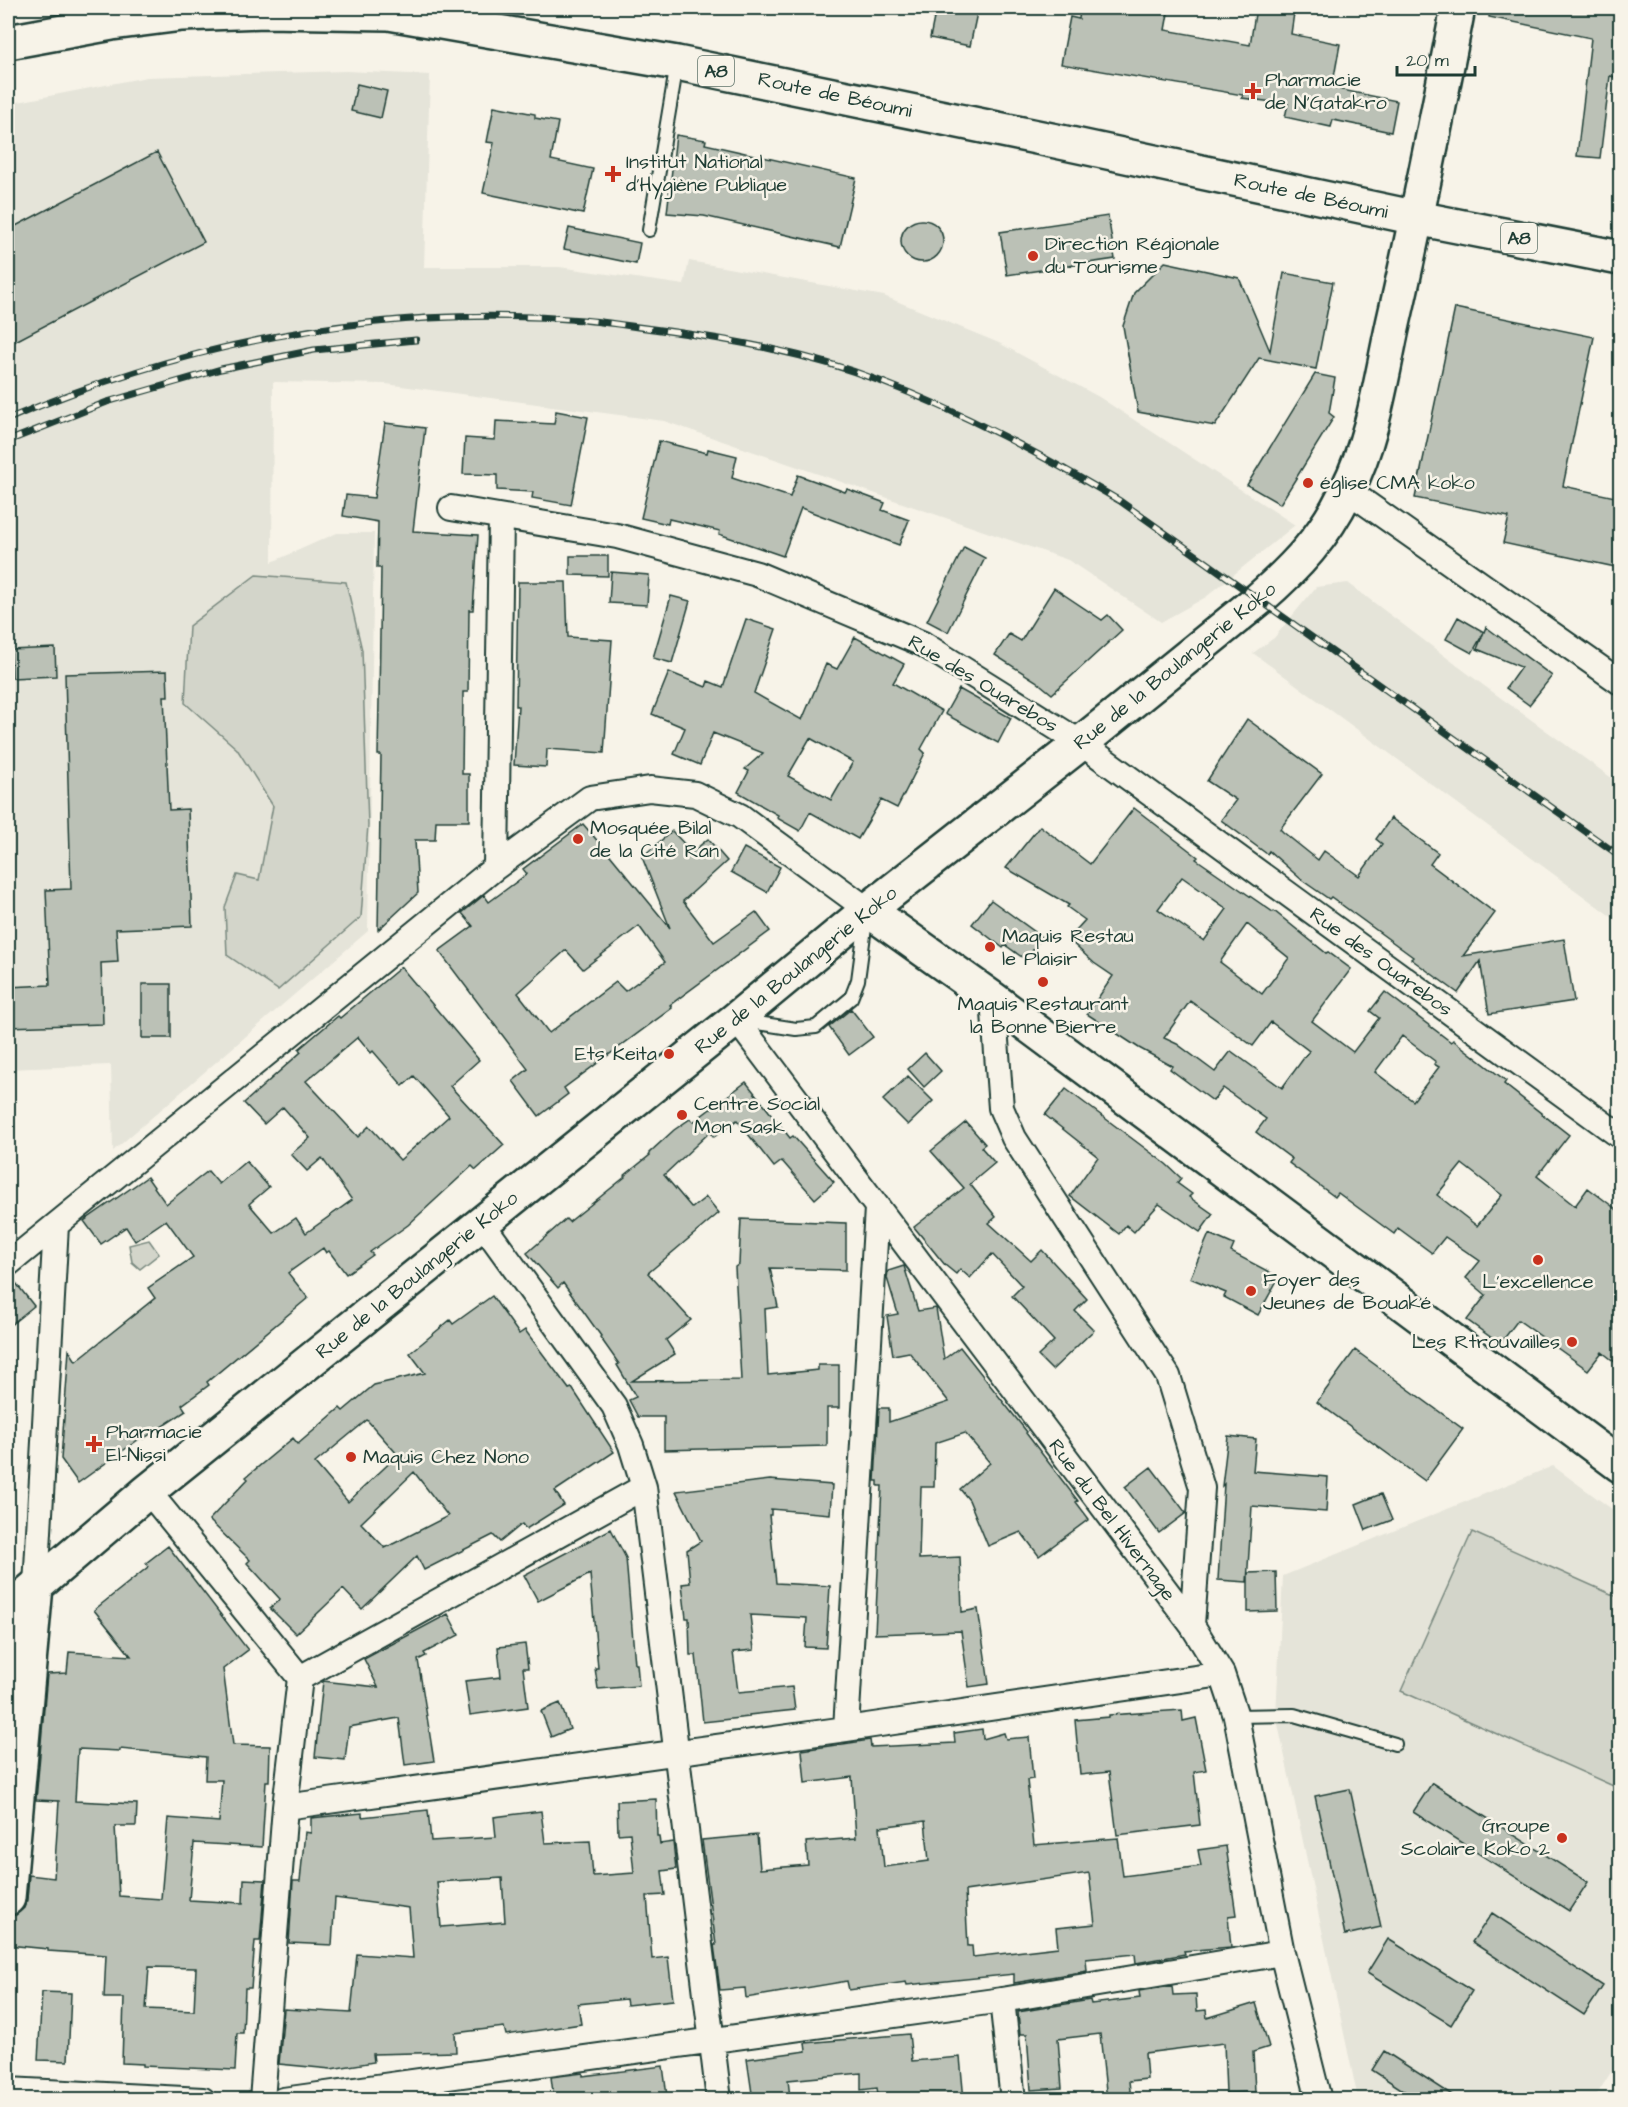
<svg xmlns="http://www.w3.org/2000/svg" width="1628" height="2107" font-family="'Architects Daughter',sans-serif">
<rect width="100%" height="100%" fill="#f7f3e8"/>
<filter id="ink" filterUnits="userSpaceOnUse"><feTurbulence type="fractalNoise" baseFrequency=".0167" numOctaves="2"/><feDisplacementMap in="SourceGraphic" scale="12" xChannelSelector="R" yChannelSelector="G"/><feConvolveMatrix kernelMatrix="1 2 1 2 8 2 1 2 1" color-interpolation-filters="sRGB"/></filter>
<g filter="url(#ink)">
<path fill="#e5e4d9" d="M346 71 430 75 424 267H559L684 285 689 261 884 296 999 343 1099 397 1295 525 1206 597 1161 622 1068 560 664 421 386 384 273 382 272 562 337 533H374L368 931 113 1151 111 1065 8 1069V104L147 77Z
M1348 583 1483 685 1620 784V923L1253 653 1274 638 1316 587Z
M1553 1466 1620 1515V2058L1594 2099H1358L1276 1715 1283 1576Z"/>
<path fill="#d3d5ca" stroke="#79897f" stroke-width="1.5" d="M256 575 346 582 362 650 368 825 361 917 278 990 227 955 225 907 237 875 259 880 273 806 237 749 185 703 189 626Z
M149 1240 159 1254 140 1269 132 1262 129 1245Z
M1472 1532 1620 1598V1789L1401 1691Z"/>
<path fill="#bbc1b6" stroke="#1f3d34" stroke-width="1.5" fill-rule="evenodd" d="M936 8H978L970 46 930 38Z
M1080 8H1169L1165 30 1250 45 1256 8 1294 13 1291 34 1340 44 1332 88 1397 101 1391 132 1333 120 1331 127 1285 117 1288 104 1242 98 1243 95 1061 64 1070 17 1079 19Z
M1490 8H1620V78L1610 76 1600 158 1577 156 1591 38 1489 17Z
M357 84 387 91 381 118 351 111Z
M494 106 535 114V118L558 122 551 160 593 169 583 214 483 193 494 143 487 142Z
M676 135 706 140 705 144 856 178 840 247 704 216 667 213Z
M157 152 204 242 8 345V230Z
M1108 216 1115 259 1007 275 1000 232Z
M901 241a21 21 0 1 1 42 0a21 21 0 1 1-42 0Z
M569 228 640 243 636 264 564 249Z
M1165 262 1239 278 1270 351 1284 273 1333 282 1316 369 1259 358 1215 426 1138 412 1123 326 1134 293Z
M1455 308 1594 337 1563 486 1620 498V568L1503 543 1509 517 1415 498Z
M1315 374 1335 378 1329 413 1334 417 1280 504 1247 485Z
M556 411 588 417 571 505 532 498 533 492 497 490V475L463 474 465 438 495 440 496 421 554 424Z
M385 423 425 428 413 531 478 535 473 610H469L468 692H463L462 774H469V821H436L435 840H415L418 893 378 930 381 755H378L379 700 381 568H377L378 522 343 516 346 495 374 498Z
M659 441 707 453 708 449 737 456 732 478 790 497 798 475 845 492 847 489 885 503 882 510 909 520 899 545 801 508 783 556 719 534 720 531 669 519 668 524 641 518Z
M964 547 985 558 948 632 927 621Z
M570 556H608V576L570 575Z
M611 572 649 575 647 605 609 603Z
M518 582H566L568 637 612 640 604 753 547 749 546 767 514 765 518 706H516Z
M1054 588 1102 620 1108 615 1122 630 1052 694 1036 681 995 655 1009 634 1021 641Z
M671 596 690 601 672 663 653 658Z
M1458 617 1484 632 1472 653 1446 639Z
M746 619 776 629 754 693 802 720 826 664 837 669 855 637 904 664 893 683 942 711 921 749 925 753 897 808 881 800 858 839 810 812 800 831 777 818 778 815 738 792 749 771 745 769 763 753 713 733 700 765 674 754 685 728 652 714 669 672 706 687 708 681 723 687ZM810 738 853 762 831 800 788 776Z
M1486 627 1552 676 1529 705 1506 688 1521 667 1477 649Z
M55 648 56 676 12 678 11 650Z
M167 671 168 696H164L169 810 188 809 192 926 116 929 118 962 101 963 103 1024 8 1027V987L50 985 46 890 71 889 65 674Z
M959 689 1011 718 998 743 945 714Z
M1247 719 1322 774 1280 829 1283 832 1318 860 1324 851 1359 876 1382 844 1376 839 1391 818 1438 853 1430 864 1495 913 1463 956 1564 939 1574 1001 1489 1014 1480 961 1458 993 1411 959 1413 957 1331 897 1329 899 1303 881 1269 851 1267 854 1221 820 1236 800 1207 781Z
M1134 808 1198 857 1196 859 1273 912 1274 911 1326 953 1328 952 1351 969 1312 1021 1353 1052 1379 1018 1370 1011 1385 992 1451 1042 1453 1040 1506 1081 1504 1084 1569 1135 1537 1176 1575 1206 1588 1188 1620 1212V1366L1602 1352 1588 1370 1518 1320 1500 1344 1467 1320 1486 1295 1466 1278 1480 1261 1445 1237 1432 1253 1398 1228 1394 1234 1338 1193 1335 1197 1289 1163 1292 1159 1256 1132 1266 1119 1223 1088 1213 1101 1170 1069 1172 1066 1139 1048 1087 1014 1113 976 1094 963 1068 939 1085 920 1067 907 1069 905 1006 868 1040 826 1090 864ZM1182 877 1227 909 1204 941 1158 909ZM1247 924 1289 958 1262 994 1220 962ZM1190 1001 1253 1046 1271 1022 1309 1051 1282 1088 1231 1051 1215 1072 1177 1044 1164 1038ZM1402 1036 1436 1062 1434 1064 1439 1067 1413 1101 1375 1072ZM1462 1164 1502 1195 1477 1226 1437 1195Z
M583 824 601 845 600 849 606 850 670 928 642 857 672 831 692 852 708 839 727 861 683 901 714 942 756 912 770 931 670 1005 672 1008 564 1088 568 1094 539 1116 513 1081 528 1069 439 951 473 926 462 913 484 895 489 902 527 874 523 869ZM639 926 665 962 625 991 616 982 549 1033 518 993 566 950 583 969Z
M744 848 780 867 767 892 731 872Z
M991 900 1042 937 1026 960 1005 945 1003 948 972 924Z
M401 967 479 1060 450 1086 504 1145 476 1170 472 1166 408 1225 370 1252 373 1255 346 1274 329 1251 326 1253 323 1248 288 1273 308 1298 207 1382 209 1385 182 1405 186 1411 143 1439 142 1437 78 1483 61 1459 69 1350 76 1361 155 1298 148 1288 193 1257 166 1220 135 1241 126 1227 101 1244 84 1221 147 1177 166 1204 208 1171 219 1184 246 1161 269 1187 249 1204 274 1233 296 1218 306 1233 352 1200 322 1158 307 1171 291 1154 310 1138 283 1107 264 1124 244 1103 301 1052 299 1049 338 1016 340 1018ZM358 1037 371 1053 373 1051 403 1086 414 1076 449 1116 400 1160 369 1126 358 1137 306 1081Z
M142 984H171V1038H142Z
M851 1009 873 1037 849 1055 829 1027Z
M925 1053 941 1071 924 1087 908 1069Z
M908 1076 933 1101 908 1125 883 1100Z
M746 1082 790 1138 793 1136 834 1182 815 1199 782 1161 774 1167 737 1120 714 1137 710 1132 664 1175 692 1208 706 1197 719 1213 648 1273 691 1320 666 1340 675 1354 632 1381 741 1380 735 1267 739 1264 741 1219 846 1223V1270L770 1268 778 1307 765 1309 768 1375 818 1370V1365H839V1408H827V1446L664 1450V1417H638L629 1400 636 1397 617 1365 619 1364 600 1337 601 1336 563 1283 558 1288 527 1253 566 1219 569 1222 625 1177 624 1176 650 1155 649 1153 674 1130 690 1119 693 1122Z
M1066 1089 1166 1164 1181 1178 1177 1183 1192 1194 1189 1197 1213 1214 1200 1232 1159 1204 1134 1232 1126 1225 1119 1234 1070 1196 1098 1157 1045 1115Z
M966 1122 985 1144 981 1147 995 1163 970 1184 996 1217 989 1223 1031 1261 1042 1250 1087 1299 1075 1311 1094 1330 1052 1370 1038 1356 1054 1341 1012 1296 1022 1286 992 1254 970 1278 960 1269 956 1274 945 1265 914 1227 964 1188 931 1151Z
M1209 1234 1234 1245 1231 1252 1279 1277 1258 1315 1224 1297 1226 1293 1190 1278Z
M904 1266 918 1311 936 1308 944 1359 960 1347 1027 1432 1026 1433 1078 1501 1076 1502 1089 1519 1039 1556 1021 1532 988 1546 969 1500 960 1489 990 1463 965 1433 935 1443 934 1487H921L919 1559 960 1557 962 1612 978 1609 989 1684 969 1687 961 1631 875 1634 882 1486H878V1481H875L879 1408H889V1422L949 1402 909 1352 893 1355 887 1316 898 1314 887 1278 888 1271Z
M8 1278H12L34 1306 8 1327Z
M492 1296 519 1334 525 1330 569 1389 572 1388 614 1452 555 1491 564 1505 526 1529 522 1524 500 1542 493 1535 424 1570 417 1556 362 1609 343 1589 296 1634 270 1608 280 1599 247 1563 250 1560 209 1520 248 1479 246 1477 293 1438 298 1444 340 1408 343 1411 374 1385 425 1373 410 1353 450 1320 453 1324ZM367 1420 398 1455 348 1502 315 1463ZM414 1472 448 1516 385 1548 361 1523Z
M1355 1350 1463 1429 1425 1481 1317 1402Z
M1228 1436 1256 1439 1253 1471 1328 1477 1326 1512 1252 1506 1247 1582 1218 1580 1224 1484 1222 1486Z
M1151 1467 1186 1513 1159 1533 1125 1487Z
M770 1480 832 1485 830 1514 771 1509V1515H769L776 1583 830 1586 826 1648 805 1647 807 1618 750 1615 754 1650 733 1652 738 1692 792 1687 795 1710 749 1715V1717L703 1722 696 1655H690L689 1618H686L682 1584 690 1583 687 1550 701 1541 676 1491Z
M1381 1494 1392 1520 1366 1530 1356 1504Z
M611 1529 626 1558 635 1664H637L639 1686 598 1689 595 1668H598L590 1574 538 1601 524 1575Z
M168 1546 248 1650 223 1669 233 1745 270 1746 269 1781H266L262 1847 194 1843 189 1900 243 1903 244 1879 265 1880 260 1941H255L251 1988H245L243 2033H237L235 2070 143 2066V2064L122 2063 124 1998H104L106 1955 48 1951V1949L8 1945 9 1916 16 1915 24 1908 27 1900 29 1875 54 1878 59 1801 36 1800 47 1674 67 1673 69 1652 131 1656 94 1610 148 1567 146 1563ZM78 1749 120 1751V1749L206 1757 205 1780H222L219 1822 168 1818 161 1899 119 1896 115 1826H136L137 1804 75 1801ZM149 1967 196 1968 194 2011 146 2009Z
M1276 1572 1277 1611 1248 1612V1573Z
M448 1614 459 1635 424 1653 426 1656 418 1660 434 1761 405 1765 399 1718 349 1727 345 1760 315 1757 323 1681 378 1687 364 1659Z
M525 1644 528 1668H523L528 1707 470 1715 465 1681 501 1677 498 1647Z
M560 1703 570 1729 551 1737 541 1711Z
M1182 1710 1183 1721 1196 1718 1206 1770 1194 1772 1200 1825 1117 1835 1109 1772 1080 1775 1075 1720 1109 1717V1715Z
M982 1729 983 1739 1004 1733 1006 1739 1029 1737 1033 1779 1027 1780 1034 1845 1118 1838 1123 1876 1201 1866 1198 1850 1226 1846 1236 1915 1228 1916 1231 1947 1184 1951 1185 1954 1136 1963 1135 1954 1086 1959 1087 1971 1014 1983V1974L907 1985 906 1982 849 1990 847 1981 746 1998 745 1988 720 1990 714 1945H716L702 1840 757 1835 760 1869 808 1865 806 1842 856 1838 852 1777 805 1783 802 1750 870 1740 871 1747 955 1743 954 1733ZM925 1821 929 1861 884 1867 880 1827ZM1089 1873 1095 1924 1056 1928 1058 1947 973 1957 972 1946H968L965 1891Z
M1432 1783 1588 1882 1569 1911 1413 1812Z
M1350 1789 1381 1927 1345 1935 1315 1796Z
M656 1799 657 1836H659L660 1844 673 1842 676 1869 662 1871 665 1895 647 1896 652 1959 668 1957 673 2000 627 2005 626 1999 578 2004 581 2024 506 2035 504 2027 455 2033 456 2052 373 2054 374 2062 331 2069 279 2064 284 2009 351 2013 357 1954 413 1958 409 1908 335 1898 332 1945 289 1943 293 1881H300L305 1832 311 1833V1818L362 1813V1817L428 1810 431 1841 496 1837 494 1817 541 1811 545 1843 590 1841 593 1876 634 1873 630 1833 618 1834 617 1801ZM502 1878 505 1922 441 1927 437 1882Z
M1492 1913 1603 1986 1584 2015 1472 1942Z
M1388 1939 1472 1991 1451 2025 1367 1973Z
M1172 1986 1173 1995 1196 1994 1197 2011 1206 2010 1207 2018 1256 2003 1269 2047 1253 2052 1255 2092 1226 2093 1224 2043 1145 2053 1147 2079 1129 2081 1131 2100H1107L1100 2034 1058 2039 1062 2088 1031 2090 1027 2034H1020L1018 2012 1090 2000 1091 2004 1140 1998 1139 1991Z
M42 1992 71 1993 68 2061 38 2060Z
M909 2034 912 2061 960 2057 964 2100H879L877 2088 861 2090V2073L788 2080 790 2097 753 2100 747 2059 806 2051 805 2043Z
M1384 2051 1460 2100H1418L1372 2070Z
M663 2066 667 2096 636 2100H554L551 2077 583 2073V2076Z"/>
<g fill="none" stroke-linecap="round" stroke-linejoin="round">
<g stroke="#1f3d34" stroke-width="16">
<path id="lane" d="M649 230 677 64
M744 1021 796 1029 816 1027 851 998 858 980 866 920
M1236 1716 1294 1715 1395 1744"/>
</g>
<g stroke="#1f3d34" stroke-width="28">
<path id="street" d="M1347 490 1620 682
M451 508 617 536 757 574 923 644 1081 743 1620 1136
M496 867 501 517
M993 999 1001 1108 1014 1138 1168 1376 1202 1488 1192 1625
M736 1019 1192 1625 1222 1674 1236 1716 1282 1953 1319 2100
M482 1223 614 1406 631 1445 644 1487 719 2100
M8 1264 496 867 590 798 650 789 695 794 740 816 868 910
M148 1491 300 1678 285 1807 262 2100
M36 1586 56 1225
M300 1678 644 1487
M846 1729 877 1208
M285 1807 846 1729 1222 1674
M1002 2000 1013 2100
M8 2090 203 2100
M283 2100 1002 2000 1282 1953"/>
</g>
<g stroke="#1f3d34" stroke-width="38">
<path id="secondary" d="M868 910 993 999 1620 1465
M8 1610 148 1491 736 1019 868 910 1081 743 1259 599C1297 566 1325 536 1347 490 1373 439 1381 379 1393 324 1417 219 1438 113 1458 8
M8 1898 36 1586"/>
</g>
<g stroke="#1f3d34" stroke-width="38">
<path id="primary" d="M8 42 112 23 182 14 265 11 389 13 677 63 1056 141 1417 218 1620 258"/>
</g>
<use href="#lane" stroke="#f7f3e8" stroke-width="12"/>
<use href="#street" stroke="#f7f3e8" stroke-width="24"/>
<use href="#secondary" stroke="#f7f3e8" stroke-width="33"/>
<use href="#primary" stroke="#f7f3e8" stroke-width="33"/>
<g stroke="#1f3d34" stroke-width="7">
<path id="rail" d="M8 419C190 341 384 304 583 320 606 322 630 326 653 329 729 339 808 353 880 381 964 413 1042 455 1120 501L1620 856
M8 441 107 402 221 369 314 350 416 340"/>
</g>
<use href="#rail" stroke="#f7f3e8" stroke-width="4.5" stroke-dasharray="14" stroke-linecap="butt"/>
</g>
</g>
<g fill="#c8321e" stroke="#f7f3e8" stroke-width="2">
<path d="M1250 82h6v6h6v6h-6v6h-6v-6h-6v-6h6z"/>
<path d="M610 165h6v6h6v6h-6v6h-6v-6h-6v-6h6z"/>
<circle cx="1033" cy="256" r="6"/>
<circle cx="1308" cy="483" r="6"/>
<circle cx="578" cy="839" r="6"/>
<circle cx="990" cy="947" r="6"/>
<circle cx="1043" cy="982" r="6"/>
<circle cx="669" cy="1054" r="6"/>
<circle cx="682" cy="1115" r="6"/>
<circle cx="1538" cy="1260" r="6"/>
<circle cx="1251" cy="1291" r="6"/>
<circle cx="1572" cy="1342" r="6"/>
<path d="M91 1435h6v6h6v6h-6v6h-6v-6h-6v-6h6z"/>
<circle cx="351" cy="1457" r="6"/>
<circle cx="1562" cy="1838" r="6"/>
</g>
<g text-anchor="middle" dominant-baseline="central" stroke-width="5" stroke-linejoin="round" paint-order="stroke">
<g fill="#f7f3e8" stroke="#60746a" stroke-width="1.5">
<rect x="698" y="56" width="36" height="30" rx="4.5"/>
<rect x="1501" y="223" width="36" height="30" rx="4.5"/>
</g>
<g font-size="18" font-weight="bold" fill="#1f3d34">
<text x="716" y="71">A8</text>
<text x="1519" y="238">A8</text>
</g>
<g font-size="20" fill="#1f3d34" stroke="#f7f3e8" text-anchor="start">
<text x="1265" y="80">Pharmacie<tspan x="1265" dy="23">de N'Gatakro</tspan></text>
<text x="626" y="162">Institut National<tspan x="626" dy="23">d'Hygiène Publique</tspan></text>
<text x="1045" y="244">Direction Régionale<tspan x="1045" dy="23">du Tourisme</tspan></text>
<text x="1320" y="483">église CMA koko</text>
<text x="590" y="828">Mosquée Bilal<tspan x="590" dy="23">de la Cité Ran</tspan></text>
<text x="1002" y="936">Maquis Restau<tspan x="1002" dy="23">le Plaisir</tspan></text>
<text x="1043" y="1004" text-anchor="middle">Maquis Restaurant<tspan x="1043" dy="23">la Bonne Bierre</tspan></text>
<text x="657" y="1054" text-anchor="end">Ets Keita</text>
<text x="694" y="1104">Centre Social<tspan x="694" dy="23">Mon Sask</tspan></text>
<text x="1263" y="1280">Foyer des<tspan x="1263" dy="23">Jeunes de Bouaké</tspan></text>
<text x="1538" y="1282" text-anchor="middle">L'excellence</text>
<text x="1560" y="1342" text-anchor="end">Les Rtrouvailles</text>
<text x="106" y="1432">Pharmacie<tspan x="106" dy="23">El-Nissi</tspan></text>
<text x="363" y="1457">Maquis Chez Nono</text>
<text x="1550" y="1826" text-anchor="end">Groupe<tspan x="1550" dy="23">Scolaire Koko 2</tspan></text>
</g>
<g font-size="20" fill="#1f3d34" stroke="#f7f3e8">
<text transform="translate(835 95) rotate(12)">Route de Béoumi</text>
<text transform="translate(1311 196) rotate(12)">Route de Béoumi</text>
<text transform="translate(1175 666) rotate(-39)">Rue de la Boulangerie Koko</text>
<text transform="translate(983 684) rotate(31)">Rue des Ouarebos</text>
<text transform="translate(1381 962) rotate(36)">Rue des Ouarebos</text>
<text transform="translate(796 970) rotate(-39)">Rue de la Boulangerie Koko</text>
<text transform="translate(417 1275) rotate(-39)">Rue de la Boulangerie Koko</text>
<text transform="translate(1112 1520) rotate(53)">Rue du Bel Hivernage</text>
</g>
</g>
<rect width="1628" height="2107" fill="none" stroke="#f7f3e8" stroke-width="30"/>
<rect x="15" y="15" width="1598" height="2077" fill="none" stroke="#1f3d34" stroke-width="2" filter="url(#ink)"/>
<path d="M1397 66v9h78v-9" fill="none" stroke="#1f3d34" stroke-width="3"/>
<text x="1406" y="66" font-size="18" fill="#1f3d34" stroke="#f7f3e8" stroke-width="4.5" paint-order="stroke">20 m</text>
</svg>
